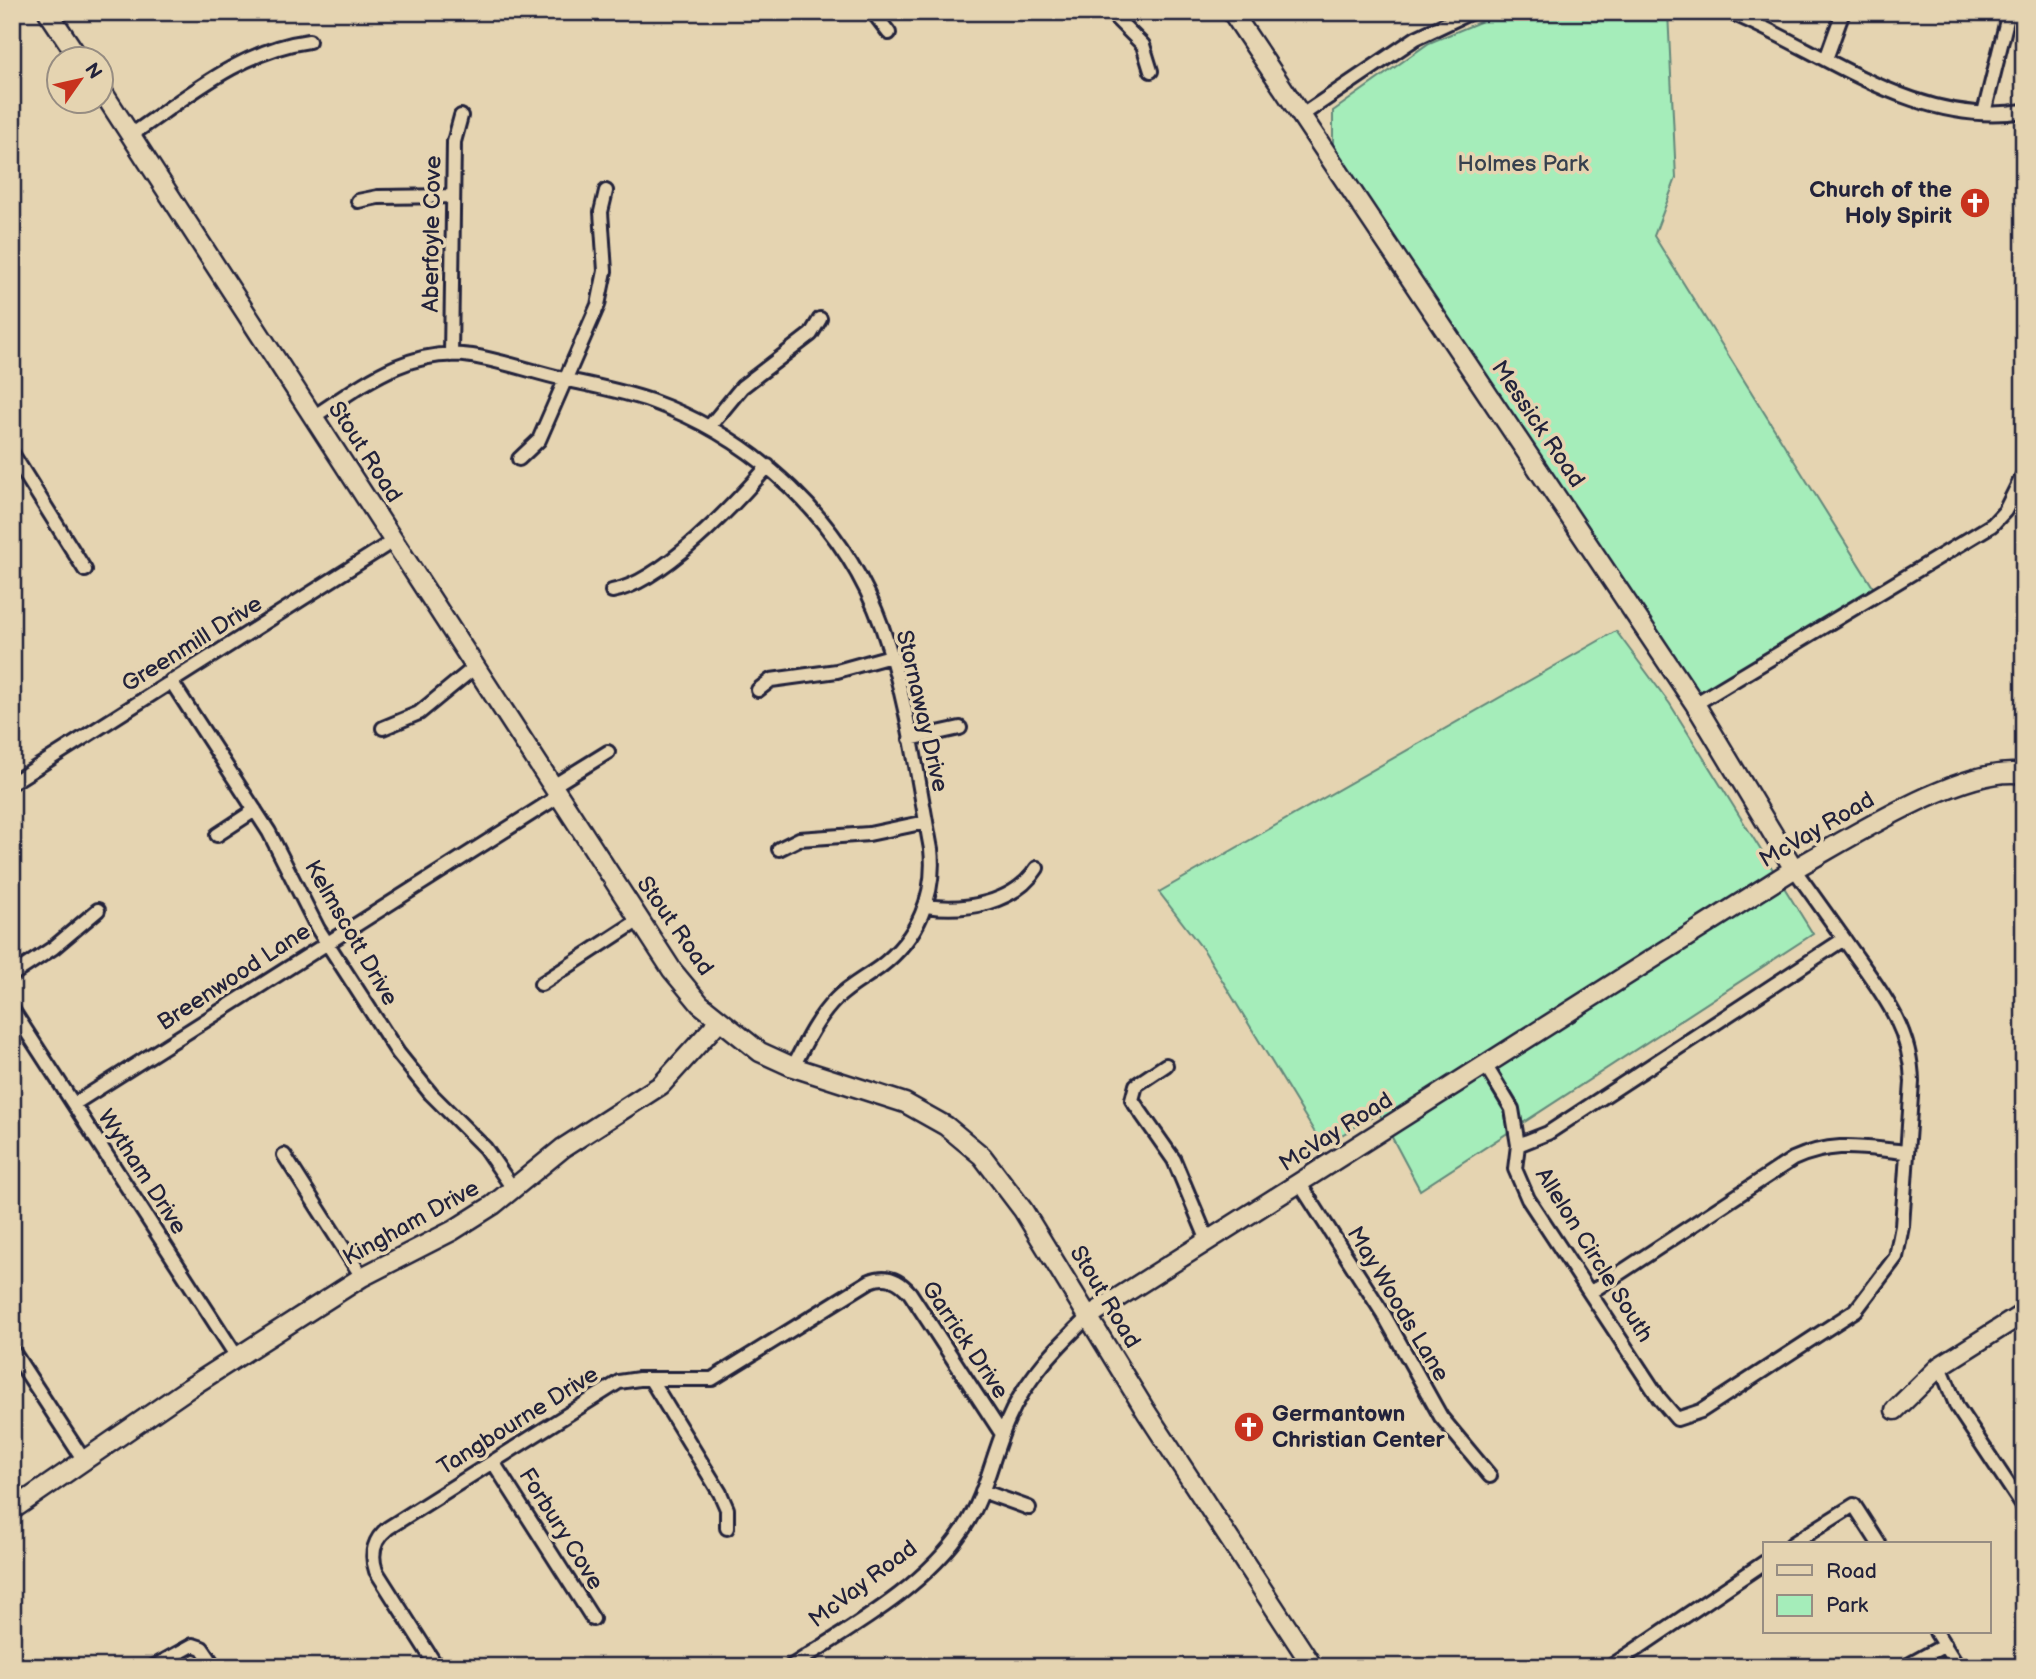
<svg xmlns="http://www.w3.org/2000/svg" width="2036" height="1679" font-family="'Balsamiq Sans',sans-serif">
<rect width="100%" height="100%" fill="#e5d4b1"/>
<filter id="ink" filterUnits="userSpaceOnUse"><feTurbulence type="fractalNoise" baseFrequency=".0143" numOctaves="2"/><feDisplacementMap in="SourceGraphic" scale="14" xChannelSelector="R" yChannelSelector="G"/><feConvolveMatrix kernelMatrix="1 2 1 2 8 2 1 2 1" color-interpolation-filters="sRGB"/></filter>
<g filter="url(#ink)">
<path fill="#a5edba" stroke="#64887a" stroke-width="2" d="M1504 12H1668L1676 178 1654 236 1876 592 1702 691 1690 689 1333 145V111L1429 43Z
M1616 631 1670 704 1813 934 1420 1190 1379 1113 1323 1146 1205 952 1159 892Z"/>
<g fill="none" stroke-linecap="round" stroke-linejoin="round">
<g stroke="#22223b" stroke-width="18">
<path id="street" d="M873 12 889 33
M1110 12 1143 45 1151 71
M1729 12C1823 50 1916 129 2024 111
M1826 59 1843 12
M1984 113 2009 12
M1302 115 1416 38 1471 12
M131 135C187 97 241 50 309 41
M358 201 378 197 453 196
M451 355 454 142 461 116
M313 417C362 385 410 346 472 356 503 361 533 372 564 379 594 386 623 391 651 401 756 439 844 521 882 627 907 698 917 775 931 849 936 895 918 938 880 967 865 978 849 986 836 999 817 1018 805 1043 793 1067
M709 427 742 387 811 334 820 319
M12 453 85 570
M519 459 539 440 598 305 605 271 601 212 606 191
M612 591C661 583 735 504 768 466
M171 681 269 832 318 929 398 1053 431 1094 485 1148 514 1190
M758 690 771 680 837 671 891 656
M1695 704 1992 525 2005 511 2024 473
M383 728 419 713 475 667
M910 739 960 728
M12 783 393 541
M553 786 608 752
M217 835 255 810
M779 849 799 839 869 834 926 822
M1794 869 1844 939
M926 906C965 912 1015 903 1037 868
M12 975 53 948 98 910
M541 984 639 920
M12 1009 237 1357
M1166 1065 1136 1085 1132 1100 1174 1160 1208 1241
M1486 1066 1512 1109 1518 1145 1515 1169 1528 1199 1659 1398 1677 1419 1701 1411 1856 1310 1896 1257 1902 1226 1912 1082C1911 1023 1876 986 1844 939L1548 1133 1518 1145
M74 1104 559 796
M284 1155 362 1277
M1300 1184 1384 1315 1441 1417 1490 1476
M1591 1292 1793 1159C1836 1140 1862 1148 1907 1152
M12 1350 85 1462
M1940 1366 1957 1407 2024 1508
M651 1380 720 1493 727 1509V1528
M493 1462 593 1619
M982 1491 1029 1508
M1792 1544 1854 1505 1879 1544
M1936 1632 1958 1667
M153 1667 193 1645 202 1648 215 1667
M437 1667 376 1571C370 1554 374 1539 388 1528L619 1382 639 1379H712L870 1281C887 1274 899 1280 910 1293L1002 1434
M790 1667C850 1628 923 1589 964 1528 986 1496 992 1455 1008 1420 1026 1378 1057 1347 1089 1316
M1610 1667 1765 1562
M1905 1667 1945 1645"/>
</g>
<g stroke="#22223b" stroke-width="23">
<path id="secondary" d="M48 12 80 60
M1232 12 1695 704 1794 869
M102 91 672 970 700 1004 760 1052 793 1067 905 1103 946 1126 982 1156 1023 1210 1147 1413 1313 1667
M1089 1316 1794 869C1847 840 1965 763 2024 774
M1895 1410 1940 1366 2024 1313
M12 1510 189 1388 362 1277 452 1231 493 1205 563 1148 661 1085 719 1021"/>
</g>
<use href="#street" stroke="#e5d4b1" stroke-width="12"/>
<use href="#secondary" stroke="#e5d4b1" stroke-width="18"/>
</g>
</g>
<defs>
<g id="church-disc" transform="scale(1.575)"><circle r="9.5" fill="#c8321e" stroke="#e5d4b1"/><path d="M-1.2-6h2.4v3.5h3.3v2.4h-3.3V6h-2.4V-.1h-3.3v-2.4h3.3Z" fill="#fff"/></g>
</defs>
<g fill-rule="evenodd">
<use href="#church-disc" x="1975" y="203"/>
<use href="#church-disc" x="1249" y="1427"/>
</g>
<g text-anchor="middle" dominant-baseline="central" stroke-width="7" stroke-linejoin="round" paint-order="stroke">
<g font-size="23" fill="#36404e" stroke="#e5d4b1">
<text x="1523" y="164">Holmes Park</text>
</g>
<g font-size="23" font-weight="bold" fill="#22223b" stroke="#e5d4b1" text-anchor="end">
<text x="1952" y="190">Church of the<tspan x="1952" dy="26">Holy Spirit</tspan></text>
<text x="1272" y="1414" text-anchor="start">Germantown<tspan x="1272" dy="26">Christian Center</tspan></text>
</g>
<g font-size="23" fill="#22223b" stroke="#e5d4b1">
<text transform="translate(432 234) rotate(-89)">Aberfoyle Cove</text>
<text transform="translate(1538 424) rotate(56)">Messick Road</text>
<text transform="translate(365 452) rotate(57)">Stout Road</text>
<text transform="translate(192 644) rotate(-32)">Greenmill Drive</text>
<text transform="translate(922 711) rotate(77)">Stornaway Drive</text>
<text transform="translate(1817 830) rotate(-30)">McVay Road</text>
<text transform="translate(675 926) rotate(55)">Stout Road</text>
<text transform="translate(351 933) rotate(60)">Kelmscott Drive</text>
<text transform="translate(234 977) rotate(-33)">Breenwood Lane</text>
<text transform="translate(1336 1132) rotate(-32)">McVay Road</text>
<text transform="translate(142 1172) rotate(57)">Wytham Drive</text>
<text transform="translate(411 1223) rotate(-29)">Kingham Drive</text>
<text transform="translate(1594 1255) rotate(58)">Allelon Circle South</text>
<text transform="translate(1105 1297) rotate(59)">Stout Road</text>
<text transform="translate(1398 1304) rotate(59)">May Woods Lane</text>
<text transform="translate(965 1340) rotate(56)">Garrick Drive</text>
<text transform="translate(518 1421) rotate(-32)">Tangbourne Drive</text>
<text transform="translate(561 1529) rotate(58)">Forbury Cove</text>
<text transform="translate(863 1584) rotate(-37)">McVay Road</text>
</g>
</g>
<rect width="2036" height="1679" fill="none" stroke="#e5d4b1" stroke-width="42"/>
<rect x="21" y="21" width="1994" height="1637" fill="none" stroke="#22223b" stroke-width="2.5" filter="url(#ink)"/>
<rect x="1763" y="1542" width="228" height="91" fill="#e5d4b1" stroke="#978d82" stroke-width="2"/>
<rect x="1777" y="1565" width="35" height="10" fill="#e5d4b1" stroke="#978d82" stroke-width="2"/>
<text x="1826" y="1578" font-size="21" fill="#22223b">Road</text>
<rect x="1777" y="1595" width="35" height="21" fill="#a5edba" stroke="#978d82" stroke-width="2"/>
<text x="1826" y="1612" font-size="21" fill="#22223b">Park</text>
<g transform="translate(80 80) rotate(56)"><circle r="33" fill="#e5d4b1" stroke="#978d82" stroke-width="2"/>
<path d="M0-5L12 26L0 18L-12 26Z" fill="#c8321e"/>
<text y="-10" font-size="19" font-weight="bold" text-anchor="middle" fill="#22223b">N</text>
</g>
</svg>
